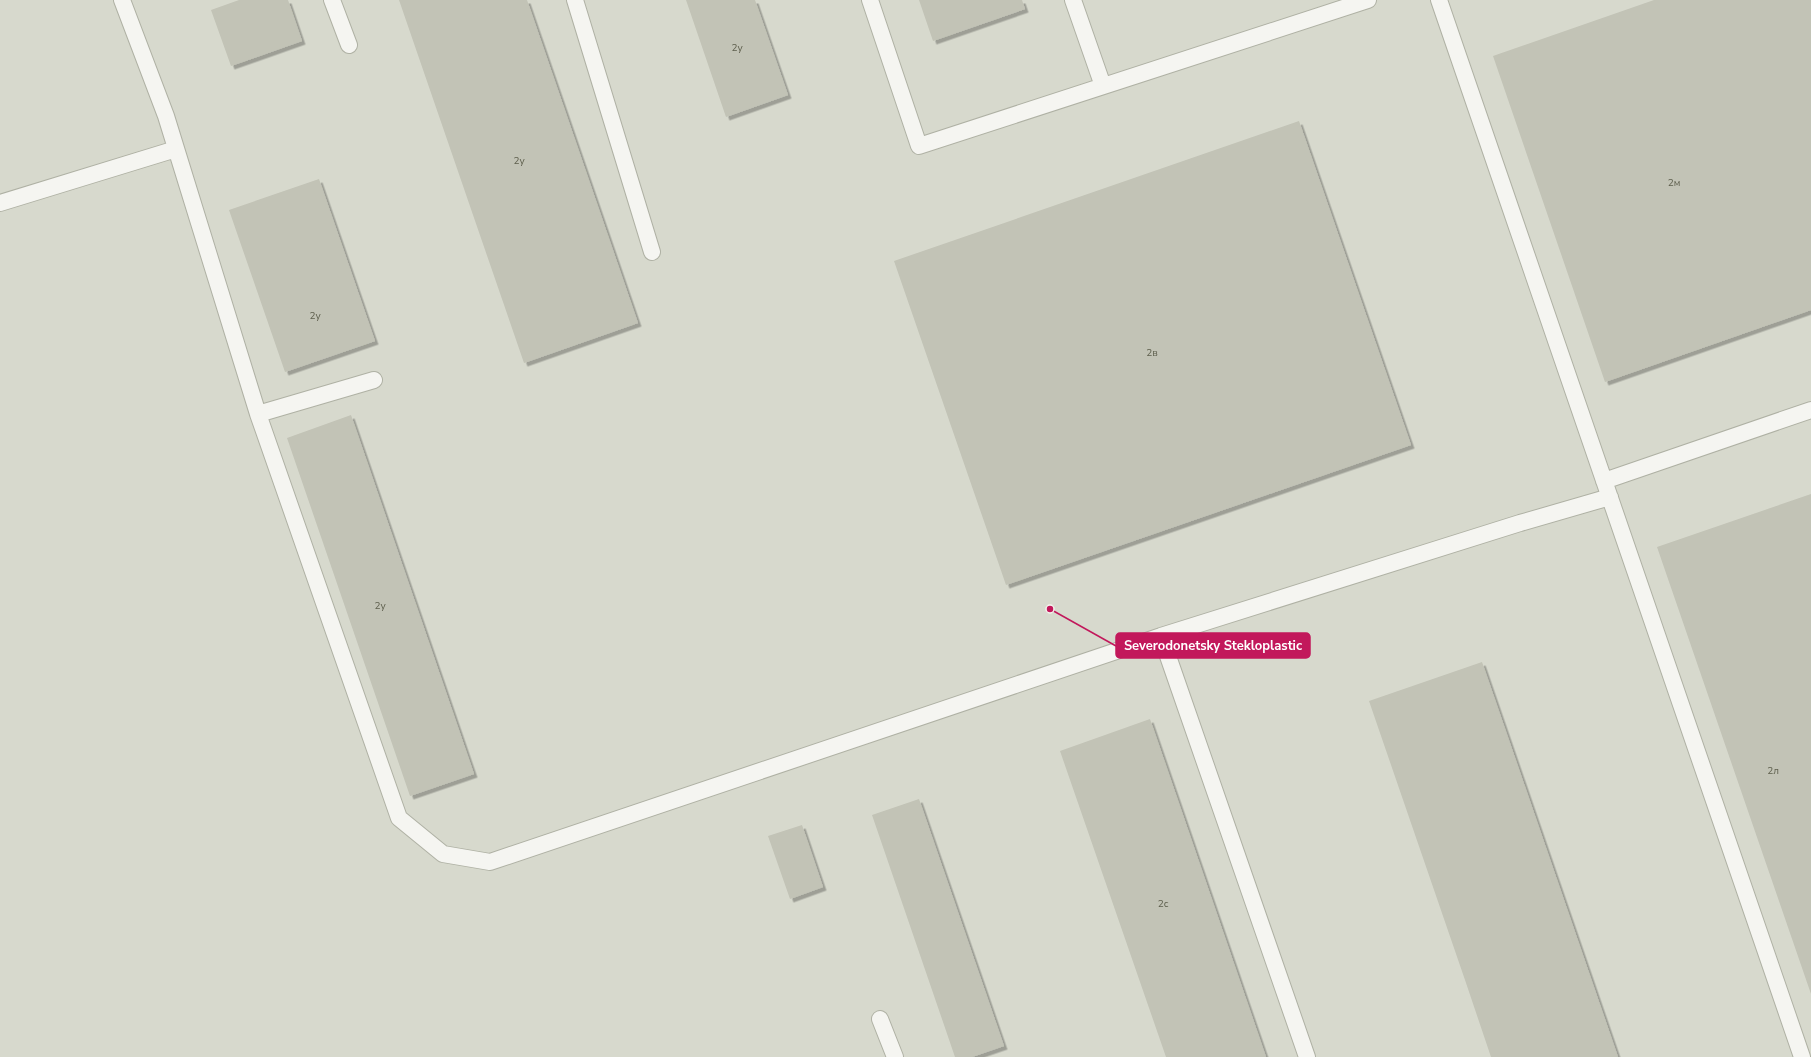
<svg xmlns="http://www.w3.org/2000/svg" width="1811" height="1057" font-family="'Nunito Sans',sans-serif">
<defs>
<filter id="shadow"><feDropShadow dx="3.5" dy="3.5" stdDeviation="0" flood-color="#0004"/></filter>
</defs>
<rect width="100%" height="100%" fill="#e6e7de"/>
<path fill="#d7d9cd" d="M0 0H1811V1057H0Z"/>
<path fill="#c2c3b6" filter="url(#shadow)" d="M239 0H288L302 41 231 66 211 10Z
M399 0H527L638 323 524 363Z
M686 0H755L788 95 726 117Z
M919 0H1022L1025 9 933 41Z
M1654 0H1811V310L1605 382 1493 56Z
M1299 121 1411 445 1006 585 894 261Z
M319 179 375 341 285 372 229 210Z
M351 415 474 774 410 796 287 438Z
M1811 494V994L1657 547Z
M1482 662 1512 749 1618 1057H1491L1465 980 1369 701Z
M1150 719 1266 1057H1166L1060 751Z
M919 799 1004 1046 972 1057H955L872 815Z
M802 825 823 887 790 899 768 836Z"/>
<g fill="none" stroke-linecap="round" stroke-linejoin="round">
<g stroke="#afb1a4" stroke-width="18">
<path id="lane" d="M122 0 166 116 258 414 399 818 443 854 490 862 1161 636 1307 1057
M332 0 349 45
M575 0 652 252
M870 0 919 146 1368 0
M1073 0 1103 86
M1439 0 1802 1057
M0 203 176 149
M258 414 374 380
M1604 481 1811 410
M1161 636 1520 523 1610 497
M880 1019 895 1057"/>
</g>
<use href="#lane" stroke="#f5f5f1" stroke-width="16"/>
</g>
<g text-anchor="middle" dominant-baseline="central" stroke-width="3" stroke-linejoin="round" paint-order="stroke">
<g font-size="10" fill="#5d5e4c">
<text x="737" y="48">2у</text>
<text x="519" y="161">2у</text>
<text x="1674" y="183">2м</text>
<text x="315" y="316">2у</text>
<text x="1152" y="353">2в</text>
<text x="380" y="606">2у</text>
<text x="1773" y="771">2л</text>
<text x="1163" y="904">2с</text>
</g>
</g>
<path fill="none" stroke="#c2185b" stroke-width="1.5" d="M1050 609L1116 646"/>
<circle fill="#c2185b" stroke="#f4f5ee" stroke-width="1.5" cx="1050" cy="609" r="4"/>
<rect fill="#c2185b" stroke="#c2185b" stroke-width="1.5" x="1116" y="633" width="194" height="25" rx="4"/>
<g font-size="13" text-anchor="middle" font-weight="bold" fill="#fff">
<text x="1213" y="650">Severodonetsky Stekloplastic</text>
</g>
</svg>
